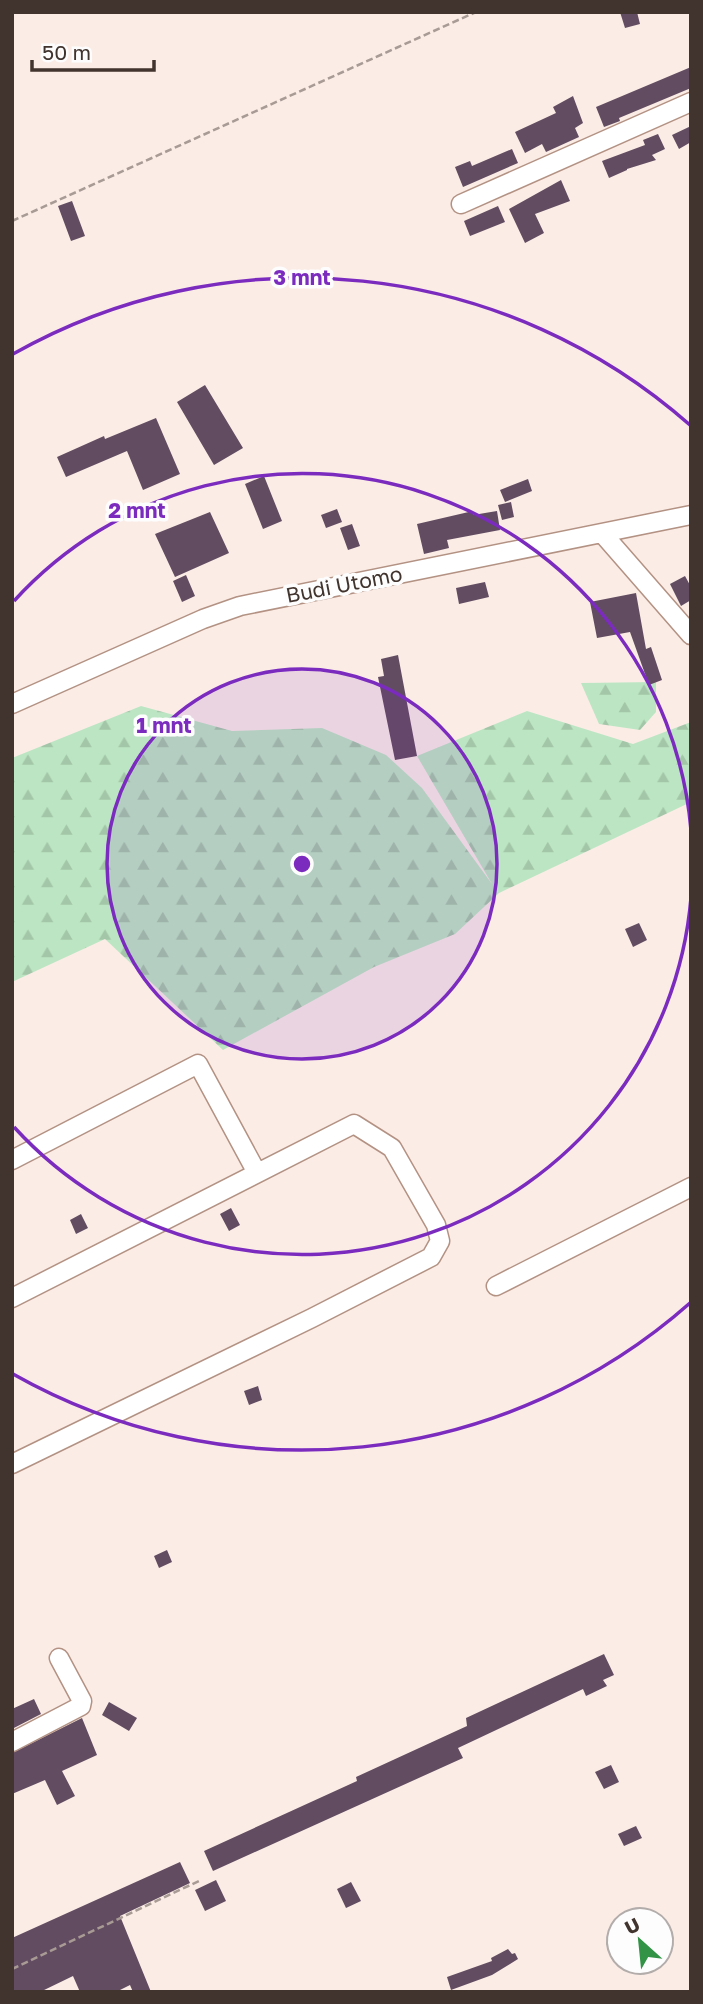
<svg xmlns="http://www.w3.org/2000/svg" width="703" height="2004" font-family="'Golos Text',sans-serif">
<defs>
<pattern id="forest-firs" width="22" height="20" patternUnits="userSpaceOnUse" patternTransform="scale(1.75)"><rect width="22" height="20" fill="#bce6c3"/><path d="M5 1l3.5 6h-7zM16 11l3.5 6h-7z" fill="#a3c6a8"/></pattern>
</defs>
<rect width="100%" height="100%" fill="#fbece6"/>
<path fill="url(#forest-firs)" d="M656 682V712L640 730 599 724 581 683Z
M141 706 232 731 322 728 386 755 422 788 492 884 417 756 527 711 633 744 691 722V802L499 893 455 934 374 967 223 1050 105 939 12 982V758Z"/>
<path fill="#624c61" d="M620 12H637L640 24 625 28Z
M691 67V88L619 118 620 121 604 127 596 107Z
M573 96 583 123 575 128 579 137 546 152 542 144 525 153 515 132 556 113 553 107Z
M691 126V142L679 149 672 135Z
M658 134 665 149 652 155 656 160 627 169V170L609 178 602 161 645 145 643 140Z
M512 149 518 163 463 187 455 167 470 161 472 166Z
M561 180 570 201 535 214 544 233 525 243 509 209Z
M72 201 85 236 71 241 58 206Z
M498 206 505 222 470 236 464 221Z
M205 385 243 448 214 465 177 402Z
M156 418 180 474 143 490 127 451 66 477 57 457 104 436 105 439Z
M264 476 282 521 263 529 245 484Z
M528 479 532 491 505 502 500 490Z
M511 502 514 517 502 520 498 505Z
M337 509 342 522 326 528 321 515Z
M473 511V515L497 511 500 530 447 540 449 548 424 554 417 524Z
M210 512 229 553 175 577 155 534Z
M352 524 360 546 348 550 340 528Z
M186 575 195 596 182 602 173 581Z
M685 576 691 587V600L681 606 670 584Z
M485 582 489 597 459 604 456 588Z
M636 593 646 649 651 647 662 680 649 685 630 632 597 638 590 602Z
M398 655 417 756 395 760 378 677 384 676 381 659Z
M639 923 647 940 633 947 625 929Z
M231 1208 240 1225 229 1231 220 1214Z
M81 1214 88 1228 76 1234 70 1220Z
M258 1386 262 1400 249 1405 244 1391Z
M167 1550 172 1562 159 1568 154 1556Z
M604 1654 614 1675 603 1680 607 1686 586 1696 583 1689 458 1748 463 1758 213 1871 204 1851 357 1781 356 1777 467 1726 466 1718Z
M34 1699 41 1714 12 1729V1709Z
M109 1702 137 1718 129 1731 102 1715Z
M82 1718 97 1755 62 1771 75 1796 57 1805 45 1780 12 1794V1753Z
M611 1765 619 1782 604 1789 595 1772Z
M636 1826 642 1838 624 1846 618 1834Z
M180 1862 190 1883 120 1916 151 1992H133L130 1985 116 1992H80L73 1976 40 1992H12V1938Z
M216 1880 226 1901 205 1911 195 1890Z
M351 1882 361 1901 346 1908 337 1889Z
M508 1949 512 1954 515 1953 518 1959 492 1975 451 1990 447 1977 492 1961 491 1958Z"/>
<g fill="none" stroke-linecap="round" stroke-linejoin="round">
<g stroke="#b39283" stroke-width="21">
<path id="minor" d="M461 204 691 102
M602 533 691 635
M12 704 203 619 240 606 691 515
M12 1160 198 1064 257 1173
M496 1286 691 1187
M12 1298 354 1124 392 1148 436 1225 440 1241 431 1257 312 1318 12 1464
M12 1742 81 1706 82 1701 59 1658"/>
</g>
<path stroke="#a89a94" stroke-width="2.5" stroke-dasharray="7 3.5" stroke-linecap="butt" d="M12 221 476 12
M12 1969 201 1880"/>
<use href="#minor" stroke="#fff" stroke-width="18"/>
</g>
<circle cx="302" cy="864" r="195" fill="#7b2cbf" fill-opacity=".12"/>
<g fill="none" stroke="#7b2cbf" stroke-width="3.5">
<circle cx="302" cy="864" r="195"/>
<path d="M691 898A390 390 0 0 1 14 1127M14 601A390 390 0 0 1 691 830"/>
<path d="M690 1303A586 586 0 0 1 13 1374M13 354A586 586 0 0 1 690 425"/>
</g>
<g text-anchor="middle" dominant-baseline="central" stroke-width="7" stroke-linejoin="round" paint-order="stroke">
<g font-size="21" fill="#41332d" stroke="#fdfdfd">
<text transform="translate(344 584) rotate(-11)">Budi Utomo</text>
</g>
</g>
<circle cx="302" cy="864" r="10" fill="#7b2cbf" stroke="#fdfdfd" stroke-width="3.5"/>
<g font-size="21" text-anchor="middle" font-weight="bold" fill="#7b2cbf" stroke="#fdfdfd" stroke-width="7" stroke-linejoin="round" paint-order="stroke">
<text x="302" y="285">3 mnt</text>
<text x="137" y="518">2 mnt</text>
<text x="164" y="733">1 mnt</text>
</g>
<rect width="703" height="2004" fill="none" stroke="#41332d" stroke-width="28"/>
<g transform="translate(640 1941) rotate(333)"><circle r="33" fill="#fdfdfd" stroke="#b2acaa" stroke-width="2"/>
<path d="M0-5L12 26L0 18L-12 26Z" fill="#329245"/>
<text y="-10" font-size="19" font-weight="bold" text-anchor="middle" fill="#41332d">U</text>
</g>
<path d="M32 60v10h122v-10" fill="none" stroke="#41332d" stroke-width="3.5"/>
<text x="42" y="60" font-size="21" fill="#41332d" stroke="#fdfdfd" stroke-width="5" paint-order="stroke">50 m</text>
</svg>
